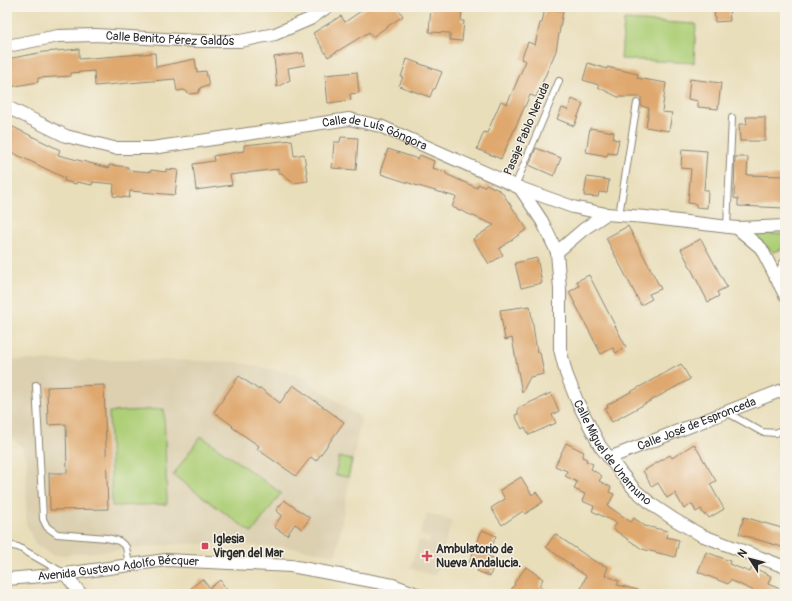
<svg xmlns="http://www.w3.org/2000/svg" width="792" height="601" font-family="Pangolin,sans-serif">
<rect width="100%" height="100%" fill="#f7f3e8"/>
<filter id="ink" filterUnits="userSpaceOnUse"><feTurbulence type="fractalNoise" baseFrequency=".025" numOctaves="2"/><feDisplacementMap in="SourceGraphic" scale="8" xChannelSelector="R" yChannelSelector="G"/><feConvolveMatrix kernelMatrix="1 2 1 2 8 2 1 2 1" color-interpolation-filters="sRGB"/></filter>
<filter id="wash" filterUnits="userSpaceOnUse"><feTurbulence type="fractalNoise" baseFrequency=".012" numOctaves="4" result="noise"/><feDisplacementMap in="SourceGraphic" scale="16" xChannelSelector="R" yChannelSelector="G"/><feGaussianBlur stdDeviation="0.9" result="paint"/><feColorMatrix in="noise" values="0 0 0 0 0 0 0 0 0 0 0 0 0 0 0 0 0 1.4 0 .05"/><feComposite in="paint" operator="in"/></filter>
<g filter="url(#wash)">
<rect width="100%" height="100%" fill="#e9deba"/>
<path fill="#dcd0b1" d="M14 360H168L237 362 281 371 302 377 361 418 336 555 287 547 225 544H180L54 556 35 544 26 523 27 460 22 447 7 434V369Z
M427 513 452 521 435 576 410 568 419 540 429 543 430 538 420 535Z"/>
<path fill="#aecf78" stroke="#6c7d52" d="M624 20 696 24 694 63 621 59Z
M752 234H785V243L780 250 773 252Z
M164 409 167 504 112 506 109 412Z
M201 436 281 493 252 533 173 475Z
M339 457 352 460 348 477 335 475Z"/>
<g id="blocks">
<path fill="#dfa86e" d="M367 7H397L403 16 372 37 369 32 328 57 313 33 341 16 345 22Z
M431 7 462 8 461 21H464L462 41 450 40V33L429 32Z
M714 7H729L730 21 715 22Z
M545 8 563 11 556 51 536 97 530 95 501 159 477 149 484 132 487 133 501 101 507 104 526 61 521 59 528 42 535 45 540 23H542Z
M79 49V59L155 53 156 67 195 59 197 72 206 71 209 86 201 87 198 93 190 94 184 90 177 91 175 79 95 86 94 71 71 73V76L38 78V82L10 87 7 71V59L44 52Z
M303 53 305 65 288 68 290 80 277 87 274 57Z
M407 59 442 72 435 89H433L430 97 399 86 403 77H401Z
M588 63 607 69V67L638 74 637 78 666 83 662 112 672 113 669 131 646 127 649 108 641 106V97H618L598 87 599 85 583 80Z
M357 72 359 93 350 94 351 100 328 103 325 75Z
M690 79 721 83 718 109 698 107V101L688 99Z
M572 99 583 104 574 126 557 119 562 108 568 110Z
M746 117H765V141H740L739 124H747Z
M7 124 60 150 58 155 109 168V165L128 167V170L151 172V170L166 172V169L178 170 175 195 130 191 129 198 113 196 114 184 93 182 92 185 77 182 76 184 64 181 65 178 7 150Z
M590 128 614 132 613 139 619 140 616 154 608 153 607 156 586 152Z
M341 137 358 138 356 170 332 168 334 142H340Z
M292 140 294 156 304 154 308 181 294 183 286 178 282 173H279L278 169 230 175 232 185 196 190 193 164 214 161 213 156 244 151V145Z
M536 148 561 158 554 176 529 165Z
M388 149 418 159 420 155 434 161 432 168 446 172V174L477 188 478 184 484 187 486 184 501 191 527 229 499 249 503 255 489 264 473 239 494 225 452 207 456 197 415 185 381 174 382 169H381Z
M682 149 707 151 704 190H708L707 208 696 207V204L688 203 691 169 681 168Z
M735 157H748L747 175 785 176V208L738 206V199L734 198Z
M587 177 609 180 607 193 599 192 598 197 584 196Z
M628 226 661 289 649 294 652 299 641 305 606 238Z
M701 239 727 287 717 292 719 296 708 302 681 249Z
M537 258 542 283 521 288 515 263Z
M589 275 626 347 616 353 613 348 601 354 569 292 579 286 577 281Z
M530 306 537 352H540L544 374 530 377 522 393 512 338 505 340 500 310Z
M681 364 690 379 612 422 605 409 608 407 607 405Z
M239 376 259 390 260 388 280 403 293 385 344 422 316 461 311 457 296 476 257 449 259 446 232 427 233 426 214 412Z
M104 385 108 509 50 510 49 473H67L66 424 48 425 47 387Z
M551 393 559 411 552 415 556 423 529 435 525 427 522 429 515 415 518 414V408Z
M566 443 584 452 582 457 587 459 586 461 593 464 591 469 602 476 599 481 611 487 609 492 614 494 608 506 631 522 634 518 645 526 668 531 666 537 679 540 675 557 642 549 613 529 617 523 592 511 594 506 582 501 585 494 574 489 577 482 565 476 567 471 555 466Z
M694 444 716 481 710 484 724 509 709 518 706 514 704 515 701 509 696 512 692 504 684 509 675 493 667 498 658 483 652 487 643 471 670 455 672 458Z
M521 477 532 495 536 492 543 502 525 514 523 511 502 525 491 508 505 499 500 490Z
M284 500 310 518 302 529 295 524 287 535 274 527 282 515 276 511Z
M744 517 785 529V548L739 534Z
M482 530 496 536 488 556 496 559 490 576 477 571 478 567 469 563Z
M555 534 594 561 608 567 605 575 619 581 617 585 638 590 637 594H579L586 576 546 547Z
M706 552 730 561 729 564 750 572 752 567 771 576 768 584 785 591V594H761L730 580 728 584 698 572Z
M526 567 543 579 539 586 549 594H508L515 584 514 583Z
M202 579 210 588 220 580 230 594H184Z"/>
</g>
</g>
<g filter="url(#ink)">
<use href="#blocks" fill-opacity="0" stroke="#8a8472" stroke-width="1"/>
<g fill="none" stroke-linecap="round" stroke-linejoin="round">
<g stroke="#8a8472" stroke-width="8">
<path id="service" d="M515 186 559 81
M619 215 637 103
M727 227 732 118
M36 385 43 519 47 527 57 534 107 538 119 541 126 547 129 565
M726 412 762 432 776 433 785 427
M7 545 18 547 62 572"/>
</g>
<g stroke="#8a8472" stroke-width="14">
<g id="minor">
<path id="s1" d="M7 46 58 36 96 35 197 41H240L275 34 310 19 327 7"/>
<path id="s2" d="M7 107 66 136 114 148H152L349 119 380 126 520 188 573 207 606 214 645 217 737 228 785 226"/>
<path id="s3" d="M520 188 542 221 557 252 560 289V349L566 373 577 401 600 446 621 473 635 490 654 506 675 520 701 535 785 567"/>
<path d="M737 228 761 248 785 295"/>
<path d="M557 252 584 229 606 214"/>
<path d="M779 283 785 265"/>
<path id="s4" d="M609 458 785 389"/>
<path d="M65 574 81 594"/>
<path id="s5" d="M7 579 65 574 166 560 291 566 393 585 417 594"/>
</g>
</g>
<use href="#service" stroke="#fff" stroke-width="6"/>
<use href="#minor" stroke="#fff" stroke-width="12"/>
</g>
</g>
<g fill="#d1495b" stroke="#f7f3e8" stroke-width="1.5">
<rect x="201" y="542" width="8" height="8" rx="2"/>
<path d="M425 550h4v4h4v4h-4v4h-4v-4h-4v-4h4z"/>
</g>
<g text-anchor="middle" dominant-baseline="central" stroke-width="3" stroke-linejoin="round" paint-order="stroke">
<g font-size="12" fill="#2b2b2b" stroke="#f7f3e8">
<text stroke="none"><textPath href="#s1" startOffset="164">Calle Benito Pérez Galdós</textPath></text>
<text transform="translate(527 129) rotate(-67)">Pasaje Pablo Neruda</text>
<text stroke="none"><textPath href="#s2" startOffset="380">Calle de Luís Góngora</textPath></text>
<text stroke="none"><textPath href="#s4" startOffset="94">Calle José de Espronceda</textPath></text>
<text stroke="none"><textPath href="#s3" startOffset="289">Calle Miguel de Unamuno</textPath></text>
<text stroke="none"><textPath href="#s5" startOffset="112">Avenida Gustavo Adolfo Bécquer</textPath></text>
</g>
<g font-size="12" font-weight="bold" fill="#2b2b2b" stroke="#f7f3e8" text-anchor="start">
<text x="213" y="539">Iglesia<tspan x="213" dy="14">Virgen del Mar</tspan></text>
<text x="436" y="549">Ambulatorio de<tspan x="436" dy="14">Nueva Andalucia.</tspan></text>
</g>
</g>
<rect width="792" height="601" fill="none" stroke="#f7f3e8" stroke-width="24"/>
<g transform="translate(750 559) rotate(306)" stroke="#f7f3e8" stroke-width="3" paint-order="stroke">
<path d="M0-3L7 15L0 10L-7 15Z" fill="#2b2b2b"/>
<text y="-6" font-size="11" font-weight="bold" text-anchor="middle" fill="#2b2b2b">N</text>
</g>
</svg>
